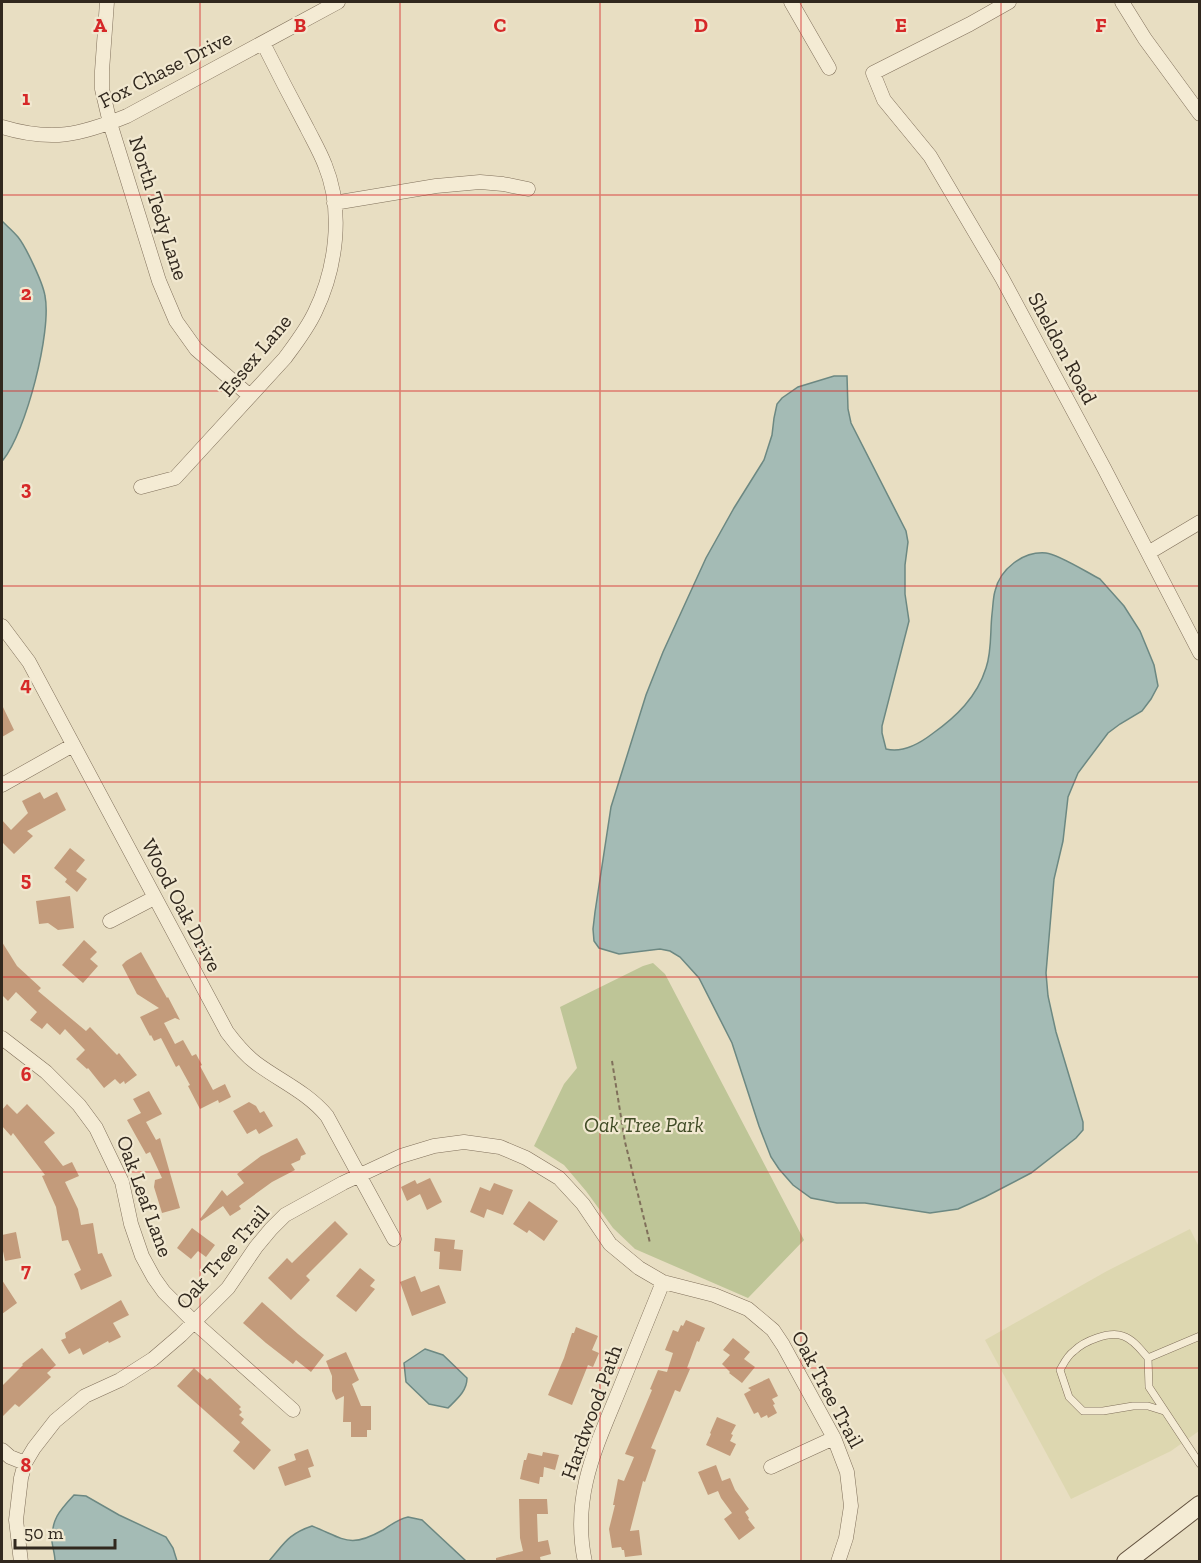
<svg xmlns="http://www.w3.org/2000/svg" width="1201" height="1563" font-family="'Zilla Slab',serif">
<rect width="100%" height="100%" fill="#e8dec2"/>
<path fill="#ddd7b0" d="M1190 1229 1199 1247V1431L1171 1451 1071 1499 985 1340 1107 1271Z"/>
<path fill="#bec597" d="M653 963 665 974 804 1240 748 1298 635 1249 613 1228 586 1191 564 1165 534 1146 564 1084 577 1068 560 1007 643 966Z"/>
<path fill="#a4bbb5" stroke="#6c8882" stroke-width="1.5" d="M2 221C7 226 13 231 18 237 26 247 43 283 45 296 52 331 26 432 3 460L2 458Z
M834 376H847L848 409 851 423 906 531 908 542 905 565V594L909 621 882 726V733L886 749C902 753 919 744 932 734 956 717 977 697 986 668 992 651 990 631 992 614 993 606 993 598 995 591 1000 569 1023 551 1046 553 1058 554 1088 573 1100 579L1124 606 1140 631 1154 665 1158 686 1151 699 1142 711 1120 724 1108 733 1078 773 1068 797 1063 841 1054 879 1046 973 1048 996 1056 1032 1083 1122V1130L1076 1138 1031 1173 985 1197 958 1209 930 1213 865 1203H837L811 1198 793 1185 779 1169 771 1157 759 1126 732 1043 699 978 680 957 670 951 660 949 619 954 599 948 594 941 593 929 595 912 611 807 646 695 663 652 706 558 734 508 764 460 772 435 774 418 777 404 782 398 798 387Z
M425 1349 443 1355 467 1378C467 1391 457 1399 448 1408L429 1404 406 1382 404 1363Z
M74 1495 86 1496 119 1515 166 1537 173 1548 177 1561H55C55 1555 53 1549 52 1542 51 1520 59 1511 74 1495Z
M408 1517 422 1520 466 1561H269C284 1544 288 1534 312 1526 345 1539 349 1549 383 1530 391 1525 398 1519 408 1517Z"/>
<path fill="#c39b7b" d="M2 705 14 730 2 737Z
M40 792 44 799 57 792 66 810 27 831 33 836 14 854 3 843 2 844V820L11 830 28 813 22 801Z
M70 848 85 860 76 871 87 879 77 892 65 882 67 879 54 868Z
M70 896 74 928 58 930 48 923 39 924 36 901Z
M84 940 97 952 90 959 98 966 83 983 62 965Z
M2 942 17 966 41 988 38 991 86 1031 90 1027 117 1055 119 1053 137 1075 125 1084 124 1081 120 1084 115 1079 104 1088 88 1068 87 1069 76 1059 85 1050 65 1029 60 1035 47 1023 42 1029 30 1020 37 1012 16 992 8 1001 2 995Z
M141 952 167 998 168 997 180 1020 175 1018 164 1023 175 1044 183 1040 192 1056 196 1054 202 1065 200 1066 213 1090 225 1084 231 1097 219 1103 218 1100 200 1109 188 1086 190 1085 179 1065 176 1067 161 1038 154 1041 151 1035 150 1036 140 1017 159 1008 137 994 122 965 126 961Z
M149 1091 162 1114 146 1122 156 1140 160 1138 180 1208 162 1213 154 1187 155 1180 162 1178 150 1152 146 1154 127 1120 141 1113 133 1099Z
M249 1102 256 1106 260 1113 264 1111 273 1126 259 1134 256 1129 247 1134 233 1111Z
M7 1104 17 1114 27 1104 55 1133 44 1142 63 1166 72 1162 79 1176 65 1182 78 1209 81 1225 93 1223 98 1254 102 1253 112 1276 81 1290 74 1274 81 1270 68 1240 62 1241 56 1207 42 1176 45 1175 13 1133 11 1136 2 1126V1110Z
M297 1138 306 1154 301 1156 300 1160 291 1164 295 1170 272 1182 239 1206 241 1209 230 1216 223 1206 201 1221 200 1219 222 1190 227 1196 244 1183 237 1174 261 1156Z
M430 1178 442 1202 427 1210 420 1194 407 1201 401 1187 415 1180 417 1184Z
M494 1183 513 1190 503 1215 487 1209 484 1218 470 1212 480 1187 490 1191Z
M529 1201 558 1221 544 1241 529 1230 527 1233 513 1224Z
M335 1221 348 1234 306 1276 310 1280 291 1300 268 1278 287 1258 292 1263Z
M192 1228 215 1245 206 1257 198 1251 191 1259 177 1248Z
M16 1232 21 1258 5 1261 3 1251H2V1235Z
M435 1238 455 1240 454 1249 463 1250 461 1271 439 1269 440 1252 434 1251Z
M360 1268 375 1280 370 1286 375 1289 356 1312 336 1296Z
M415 1276 421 1292 439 1285 446 1303 412 1316 400 1282Z
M2 1280 17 1303 2 1314Z
M121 1300 129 1315 113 1323 121 1337 109 1343 108 1341 83 1355 80 1348 69 1354 61 1340 66 1338 65 1333Z
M262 1302 298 1334 324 1355 311 1372 296 1360 293 1364 266 1343 243 1323Z
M686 1320 705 1328 699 1342 697 1341 687 1368 690 1369 680 1392 675 1390 651 1448 656 1450 645 1482 643 1481 630 1531 639 1530 642 1555 625 1557 624 1550H622L621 1547 612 1548 609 1529 615 1505H613L618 1479 624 1481 634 1457 625 1454 652 1390 650 1389 658 1370 667 1372 673 1353 665 1350 673 1330 678 1332 681 1325 683 1326Z
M576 1327 598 1336 592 1350 599 1353 593 1367 588 1365 572 1405 548 1395 564 1358 572 1333H574Z
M733 1338 750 1352 744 1359 755 1367 742 1383 729 1373 730 1372 722 1364 730 1355 723 1350Z
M42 1348 56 1365 47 1373 51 1377 19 1407 15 1404 2 1417V1386L23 1365 22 1364Z
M346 1352 359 1380 352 1384 361 1406H371V1430H367V1437H351V1422H343L344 1396 336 1400 332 1391V1376L326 1361Z
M194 1368 207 1380 210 1378 241 1407 239 1409 242 1412 239 1415 244 1419 241 1423 271 1450 254 1470 233 1451 240 1442 177 1386Z
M769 1378 778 1396 772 1399 775 1404 773 1405 777 1413 768 1418 767 1415 761 1418 758 1412 754 1414 744 1394 751 1390 748 1388Z
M717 1417 736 1425 731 1434 733 1435 730 1441 736 1444 730 1456 706 1445 711 1434 710 1433Z
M308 1449 314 1466 308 1468 311 1477 285 1486 278 1467 296 1460 294 1454Z
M543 1452 559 1455 555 1470 544 1467 543 1477H540L539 1484 520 1479 524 1460H526L528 1453 542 1456Z
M716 1465 722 1481 730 1478 735 1490 749 1509 745 1512 749 1518 748 1519 755 1528 739 1540 724 1519 732 1513 721 1498 718 1491 708 1495 698 1472Z
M519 1499H547L548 1514H537L538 1542 548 1540 551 1554 540 1557 541 1562H496V1558L523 1551 520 1538Z"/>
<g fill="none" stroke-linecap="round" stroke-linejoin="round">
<g stroke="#80705b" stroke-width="8">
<path id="lane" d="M1148 1358 1200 1336
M1164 1411 1148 1406H1133L1103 1411H1083L1069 1397 1060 1370C1064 1363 1067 1356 1074 1351 1084 1341 1109 1331 1123 1336 1133 1339 1141 1350 1148 1358L1149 1387 1200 1464"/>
</g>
<g stroke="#80705b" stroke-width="15">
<path id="street" d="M107 2 102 71V89L110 123 159 281 176 321 196 349 250 396
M791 2 829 68
M1009 2 970 24 873 73 884 100 930 156 1002 278 1104 468 1200 653
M1122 2 1145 39 1200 114
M2 127C52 142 80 135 127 116L338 2
M334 203 436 186 480 182 503 184 528 189
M141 487 175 478 285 358C296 343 307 329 315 312 336 269 344 211 325 165 320 152 313 140 307 128 292 100 277 71 263 43
M1148 553 1200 522
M2 626 29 662 227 1032C236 1044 244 1054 256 1063 280 1081 307 1092 327 1116L394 1239
M2 785 73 745
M110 921 154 898
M2 1038 46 1072 79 1105 96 1128 122 1182 131 1224 142 1256 154 1278 164 1292 194 1322 293 1410
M2 1450 10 1457 25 1463
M771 1467 834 1438
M21 1562 16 1520 21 1478 25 1463 34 1448 55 1421 85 1396 120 1380 153 1359 181 1335 228 1288 256 1247 271 1229 285 1215 343 1183 401 1156 434 1146 464 1142 500 1147 526 1158 559 1178 583 1204 610 1244 639 1268 663 1282 714 1295 748 1309 773 1330 783 1345 834 1438 847 1472 851 1506 846 1538 838 1562
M585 1562C571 1496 596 1447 620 1388 634 1353 649 1317 663 1282"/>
</g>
<g stroke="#62513e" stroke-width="20">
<path id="secondary" d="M1126 1562 1200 1505"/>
</g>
<path stroke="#80705b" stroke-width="2" stroke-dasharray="4.5 3" stroke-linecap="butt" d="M612 1061 625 1142 650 1243"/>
<use href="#lane" stroke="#f4ebd4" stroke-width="7"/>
<use href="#street" stroke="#f4ebd4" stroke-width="14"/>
<use href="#secondary" stroke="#f4ebd4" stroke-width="18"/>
</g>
<path fill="none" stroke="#d62828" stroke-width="1.5" stroke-opacity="0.55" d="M200 2V1562M400 2V1562M600 2V1562M801 2V1562M1001 2V1562M2 195H1200M2 391H1200M2 586H1200M2 782H1200M2 977H1200M2 1172H1200M2 1368H1200"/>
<g text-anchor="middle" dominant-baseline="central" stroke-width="4.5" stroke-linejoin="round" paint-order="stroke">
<g font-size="21" fill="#31281e" stroke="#f1e8d0">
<text transform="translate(165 69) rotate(-27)">Fox Chase Drive</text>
<text transform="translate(159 208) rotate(72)">North Tedy Lane</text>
<text transform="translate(1063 348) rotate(62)">Sheldon Road</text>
<text transform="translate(255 355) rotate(-50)">Essex Lane</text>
<text transform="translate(182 905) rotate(62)">Wood Oak Drive</text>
<text transform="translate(145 1196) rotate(70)">Oak Leaf Lane</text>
<text transform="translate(222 1257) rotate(-49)">Oak Tree Trail</text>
<text transform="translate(828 1389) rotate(62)">Oak Tree Trail</text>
<text transform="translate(591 1412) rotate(-70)">Hardwood Path</text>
</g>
<g font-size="21" font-style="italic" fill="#414c26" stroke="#f1e8d0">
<text x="644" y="1124">Oak Tree Park</text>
</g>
</g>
<g font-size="20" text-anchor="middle" font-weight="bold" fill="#d62828" stroke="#f1e8d0" stroke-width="4.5" stroke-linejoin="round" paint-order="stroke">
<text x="100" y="32">A</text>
<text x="300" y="32">B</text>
<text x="500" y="32">C</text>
<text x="701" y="32">D</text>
<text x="901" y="32">E</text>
<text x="1101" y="32">F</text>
<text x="26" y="105">1</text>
<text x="26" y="300">2</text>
<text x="26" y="495">3</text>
<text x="26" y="691">4</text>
<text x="26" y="886">5</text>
<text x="26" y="1081">6</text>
<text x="26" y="1277">7</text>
<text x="26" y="1472">8</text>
</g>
<rect width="1201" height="1563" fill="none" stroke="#31281e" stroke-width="6"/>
<path d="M15 1539v9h100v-9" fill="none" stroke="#31281e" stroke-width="3"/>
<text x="24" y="1539" font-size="18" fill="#31281e" stroke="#f1e8d0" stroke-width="4.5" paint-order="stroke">50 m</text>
</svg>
